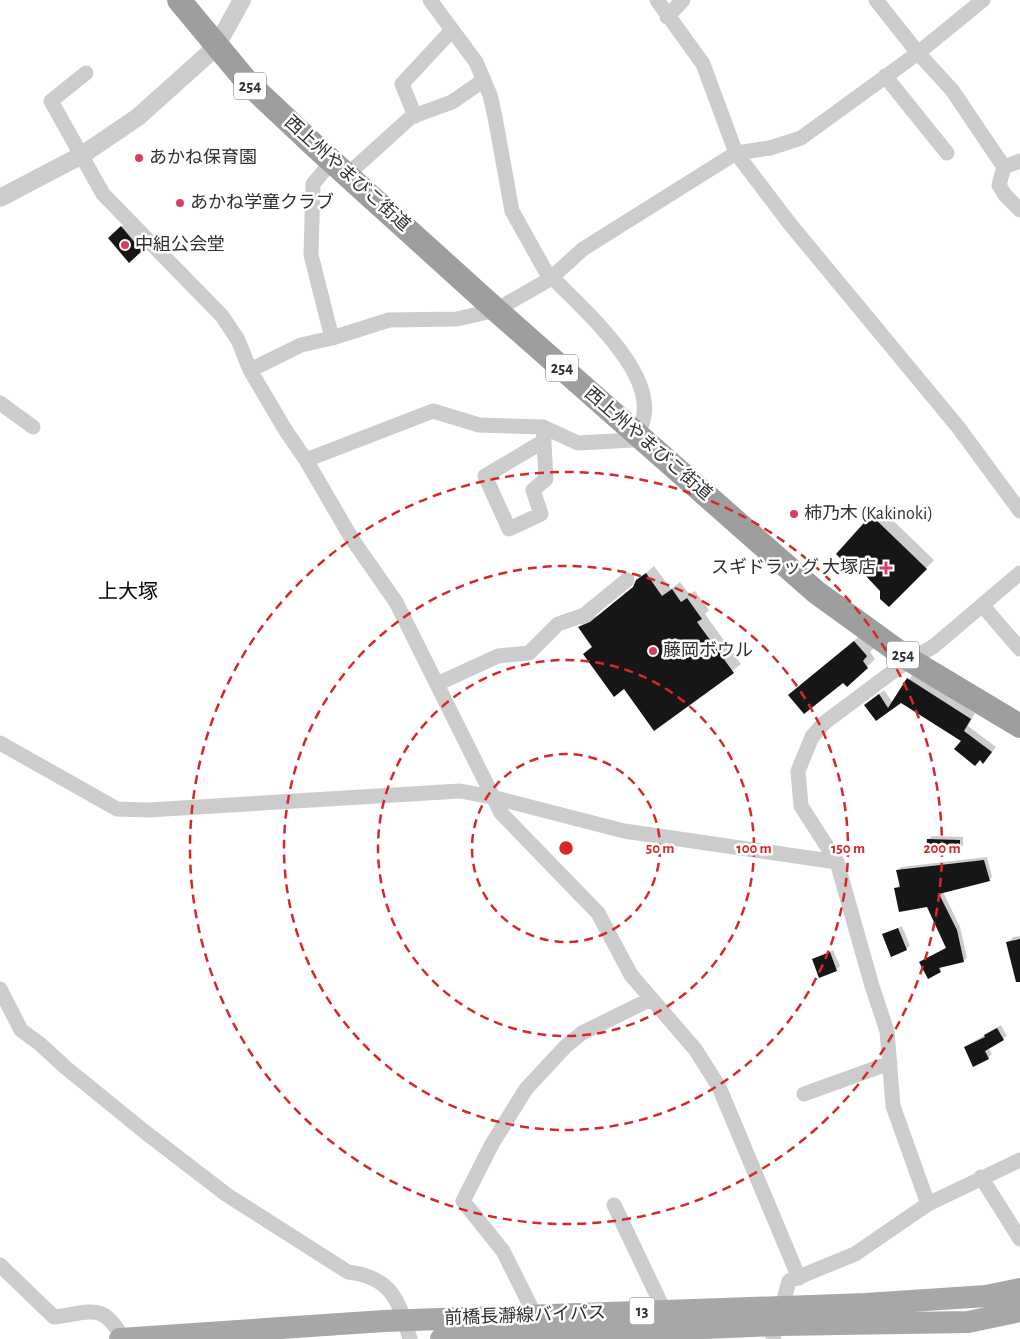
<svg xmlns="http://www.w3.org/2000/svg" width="1020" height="1339" font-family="'Alegreya Sans','Noto Sans JP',sans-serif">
<rect width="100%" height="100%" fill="#fff"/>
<path fill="#0003" d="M125 224 145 247 129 261 109 238Z
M880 508 934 560 889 606 881 591 865 573 838 554Z
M654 566 671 589 680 582 690 595 695 591 709 610 705 614 741 664 655 729 624 688 584 655 593 646 579 627 587 619 599 615 635 586 637 581Z
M862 634 874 648 870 652 875 659 867 667 843 681 798 687Z
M913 674 975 713 968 726 996 747 988 757 901 702 876 719 866 705 884 690 893 703Z
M932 836 963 837V845L960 849 928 840Z
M987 857 992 877 989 880 943 892 960 927 967 958 963 961 942 966 940 971 920 962 947 947 928 906 896 888 900 884 898 870 901 867Z
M902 926 910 946 906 949 884 935Z
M1020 936V973L1008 943 1013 937Z
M833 950 840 966 836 970 814 960Z
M1001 1025 1007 1036 988 1047 992 1054 988 1058 974 1065 965 1047Z"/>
<path fill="#161616" d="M121 226 142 251 129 263 108 238Z
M871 515 927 569 889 607 880 599V591L864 574H856L836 554Z
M646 573 662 596 672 589 681 602 687 598 702 619 697 622 734 673 654 731 624 689 614 697 583 654 592 647 578 627 590 622 633 587 636 580Z
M854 641 867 656 863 661 868 668 847 687 843 683 804 714 788 695Z
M907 678 971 719 964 731 992 752 983 764 980 760 975 766 954 749 961 741 901 703 876 721 864 705 879 694 888 708Z
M927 839 960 840V850L926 849Z
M984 860 990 881 939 894 957 930 964 962 939 968 941 972 928 979 919 962 946 948 927 907 899 912 894 888 900 887 896 870Z
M898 928 907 950 891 957 882 934Z
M1020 939V982H1016L1006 942Z
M830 952 837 971 819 978 812 959Z
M997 1028 1004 1040 985 1051 989 1059 973 1067 964 1047 985 1037 984 1035Z"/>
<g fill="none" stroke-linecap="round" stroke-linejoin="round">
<path stroke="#ccc" stroke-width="15" d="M430 0 476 62 490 95 495 117 512 211 550 279
M657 0 703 64 736 153 790 224 958 427 1020 511
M876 0 918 53 952 90 1004 167 999 185 1005 195 1020 210
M667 17 683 0
M86 73 51 101 103 194 222 316 238 340 250 370 286 431 306 460 352 539 396 602 501 813 598 913 631 975 695 1049 719 1087 799 1278
M885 76 947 153
M415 116 402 84 452 30
M332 161 313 184 311 255 332 338
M1004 167 1020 161
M347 175 411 117 452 102 484 80
M250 370 301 345 332 338 389 320 457 319 496 310 550 279 583 249 736 153 770 148 801 138 918 53 983 0
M0 403 33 427
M543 427 546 479 533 490 541 514 509 529 485 476 544 441
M306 460 433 411 479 425 543 427 578 443 632 440C678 389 585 312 552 277
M982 605 1020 649
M437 684 498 656 529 653 558 624 584 615 627 580
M0 743 117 809 148 810 460 791 492 797 624 831 837 862
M0 989 21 1030 40 1044 65 1067 145 1132 227 1195 348 1272C392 1277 399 1301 410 1339
M804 1094 890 1063
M981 1177 1020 1239
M928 1204 893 1106 887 1031 872 986 837 862 801 806 798 771 812 737 824 723 899 667 934 646 1020 573
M614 1205 664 1310
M0 1265 54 1317C91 1313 103 1301 123 1339
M535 1315 503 1251 463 1201 492 1144 526 1089 566 1046 582 1033 651 999
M773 1339 789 1281 855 1254 928 1204 1020 1160"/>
<path stroke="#ccc" stroke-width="18" d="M0 198 82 155 138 117 216 47 242 0"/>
<path stroke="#a7a7a7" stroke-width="22" d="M120 1339 384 1321 866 1304 986 1296 1020 1289
M441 1339 777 1325 968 1322 1020 1311"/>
<path stroke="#9e9e9e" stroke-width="24" d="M179 0 248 83 317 148 496 310 816 592 910 660 1020 726"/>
</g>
<g fill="none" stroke="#d62828" stroke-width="2.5" stroke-dasharray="9 6">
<circle cx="566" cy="848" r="94"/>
<circle cx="566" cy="848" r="188"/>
<circle cx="566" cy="848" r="282"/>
<circle cx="566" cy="848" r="376"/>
</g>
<g fill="#da3d63" stroke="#fff" stroke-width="2">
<circle cx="139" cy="158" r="5"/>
<circle cx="180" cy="203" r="5"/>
<circle cx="125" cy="245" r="5"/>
<circle cx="794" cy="514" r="5"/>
<path d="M883.5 560.5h5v5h5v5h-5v5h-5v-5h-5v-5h5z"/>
<circle cx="653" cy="651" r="5"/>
</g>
<g text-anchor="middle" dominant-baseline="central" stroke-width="5" stroke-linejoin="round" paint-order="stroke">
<g fill="#fff" stroke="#6d6d6d" stroke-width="1">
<rect x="234" y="72.5" width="32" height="27" rx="4"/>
<rect x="546" y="354.5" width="32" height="27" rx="4"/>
<rect x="887" y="641.5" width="32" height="27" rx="4"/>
<rect x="629.5" y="1297.5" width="25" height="27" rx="4"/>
</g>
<g font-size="16" font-weight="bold" fill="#2f2f2f">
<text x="250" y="86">254</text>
<text x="562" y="368">254</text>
<text x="903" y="655">254</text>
<text x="642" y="1311">13</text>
</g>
<g font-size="18" fill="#2f2f2f" stroke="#fff" text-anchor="start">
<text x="149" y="158">あかね保育園</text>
<text x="190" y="203">あかね学童クラブ</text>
<text x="135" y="245">中組公会堂</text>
<text x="804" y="514">柿乃木 (Kakinoki)</text>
<text x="876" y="568" text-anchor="end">スギドラッグ 大塚店</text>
<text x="663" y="651">藤岡ボウル</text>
</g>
<g font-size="18" fill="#2f2f2f" stroke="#fff">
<text transform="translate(347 174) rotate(42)">西上州やまびこ街道</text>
<text transform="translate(648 444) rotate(41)">西上州やまびこ街道</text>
<text transform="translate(525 1316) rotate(-2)">前橋長瀞線バイパス</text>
</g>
<g font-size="20" fill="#000" stroke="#fff">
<text x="128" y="592">上大塚</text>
</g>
</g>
<circle cx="566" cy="848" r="8" fill="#d62828" stroke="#fff" stroke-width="2.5"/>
<g font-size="15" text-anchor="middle" font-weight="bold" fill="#d62828" stroke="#fff" stroke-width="5" stroke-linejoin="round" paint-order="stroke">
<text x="660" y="853">50 m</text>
<text x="754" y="853">100 m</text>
<text x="848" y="853">150 m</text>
<text x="942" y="853">200 m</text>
</g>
</svg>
